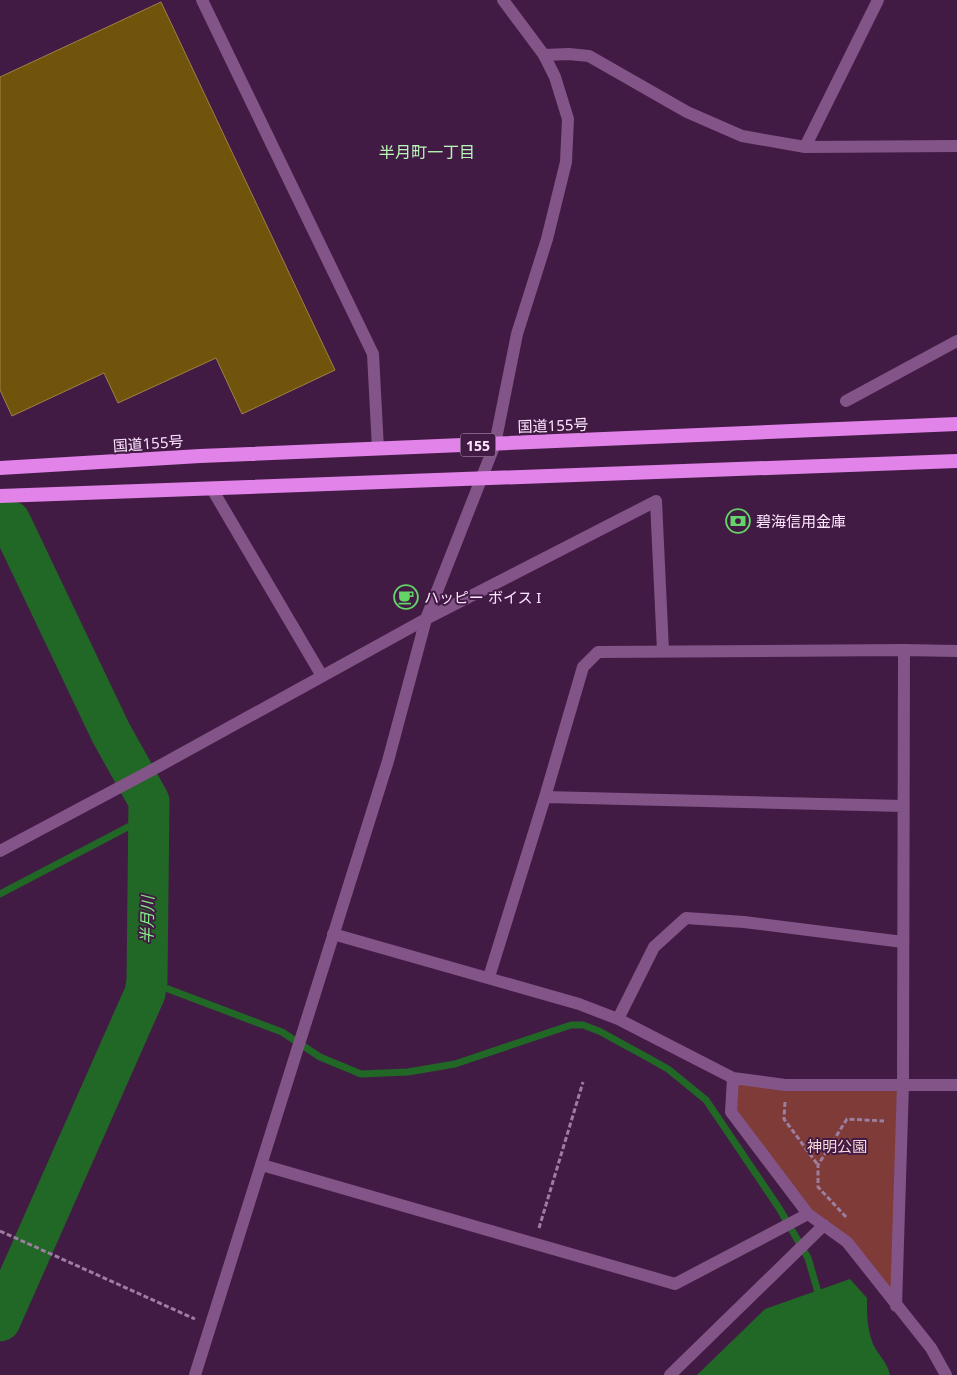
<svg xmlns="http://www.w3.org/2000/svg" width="957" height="1375" font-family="'Noto Sans','Noto Sans JP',sans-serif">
<rect width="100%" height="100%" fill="#421b45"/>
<path fill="#7e3b38" d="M733 1078 903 1084 896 1306 824 1225 731 1112Z"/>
<path fill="#216725" d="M850 1279 867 1298C867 1314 867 1329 873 1344 878 1355 888 1363 890 1375H697L765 1309Z"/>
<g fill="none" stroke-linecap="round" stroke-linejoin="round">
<path stroke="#216725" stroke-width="7" d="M0 894 149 816
M147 981 282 1032 320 1057 361 1074 408 1072 455 1064 571 1025H583L599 1031 643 1055 668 1069 706 1100 779 1208 808 1258 820 1299"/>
<path stroke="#216725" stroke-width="41" d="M0 1321 145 993 147 981 149 801 111 733 10 521"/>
</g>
<path fill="#71540b" stroke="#9e8144" d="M161 2 335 370 242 414 216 358 118 403 104 373 12 416 0 390V77Z"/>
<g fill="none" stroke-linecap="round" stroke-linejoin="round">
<path stroke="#9d7ea0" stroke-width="3" stroke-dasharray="5 2.5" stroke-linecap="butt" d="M785 1102 784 1119 818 1165
M846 1217 818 1187V1165L847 1119 884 1121
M539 1228 583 1082
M0 1231 195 1319"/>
<path stroke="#835487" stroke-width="12" d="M202 0 373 354 378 449
M544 55 569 54 589 56 687 112 742 136 805 147 957 146
M805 147 878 0
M212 489 322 676
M545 797 903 806
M0 851 152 770 426 619 656 501 663 651
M333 934 579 1004 618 1019 733 1078 785 1085H957
M489 977 545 797 583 667 598 652 904 650 957 651
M618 1019 654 947 686 918 744 922 903 942
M733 1078 731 1112 808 1214 847 1242 931 1348 946 1375
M262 1165 675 1284 808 1214
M896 1306 903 1084 904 650
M195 1375 388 761 426 619
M670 1375 824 1225"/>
<path stroke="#835487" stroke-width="12" d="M846 401 957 341
M426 619 495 444 517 334 547 239 566 162 568 119 555 77 544 55 503 0"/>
<path stroke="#e283ea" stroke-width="14" d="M0 468 200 456 957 424
M0 496 957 461"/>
</g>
<defs>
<g id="bank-ring" transform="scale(1.25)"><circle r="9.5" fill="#421b45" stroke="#64d468" stroke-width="1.5"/><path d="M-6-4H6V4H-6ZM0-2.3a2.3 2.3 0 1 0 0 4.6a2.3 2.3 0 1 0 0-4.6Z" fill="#64d468"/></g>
<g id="cafe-ring" transform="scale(1.25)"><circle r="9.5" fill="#421b45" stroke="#64d468" stroke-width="1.5"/><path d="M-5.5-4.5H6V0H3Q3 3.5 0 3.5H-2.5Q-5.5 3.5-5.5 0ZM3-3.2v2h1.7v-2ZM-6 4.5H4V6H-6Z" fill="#64d468"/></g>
</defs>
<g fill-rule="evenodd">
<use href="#bank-ring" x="738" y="521"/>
<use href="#cafe-ring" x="406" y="597"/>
</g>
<g text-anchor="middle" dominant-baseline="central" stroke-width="4" stroke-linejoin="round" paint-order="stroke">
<rect fill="#421b45" stroke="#c5a8c7" stroke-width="1" x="460.5" y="433.5" width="35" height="23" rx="4"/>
<g font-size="14" font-weight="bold" fill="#fde5ff">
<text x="478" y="445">155</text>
</g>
<g font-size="15" fill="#fde5ff" stroke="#421b45">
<text transform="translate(553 425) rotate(-2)">国道155号</text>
<text transform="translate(148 443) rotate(-4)">国道155号</text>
</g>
<g font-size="15" fill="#fde5ff" stroke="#421b45" text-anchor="start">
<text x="756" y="521">碧海信用金庫</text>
<text x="424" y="597">ハッピー ボイス I</text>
</g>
<g font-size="15" fill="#f8d8d5" stroke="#421b45">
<text x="837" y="1146">神明公園</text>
</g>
<g font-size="16" fill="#baf5b9" stroke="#421b45">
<text x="427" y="152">半月町一丁目</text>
</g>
<g font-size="16" font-style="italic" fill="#81f283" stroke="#421b45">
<text transform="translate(147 920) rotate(-89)">半月川</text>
</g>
</g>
</svg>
